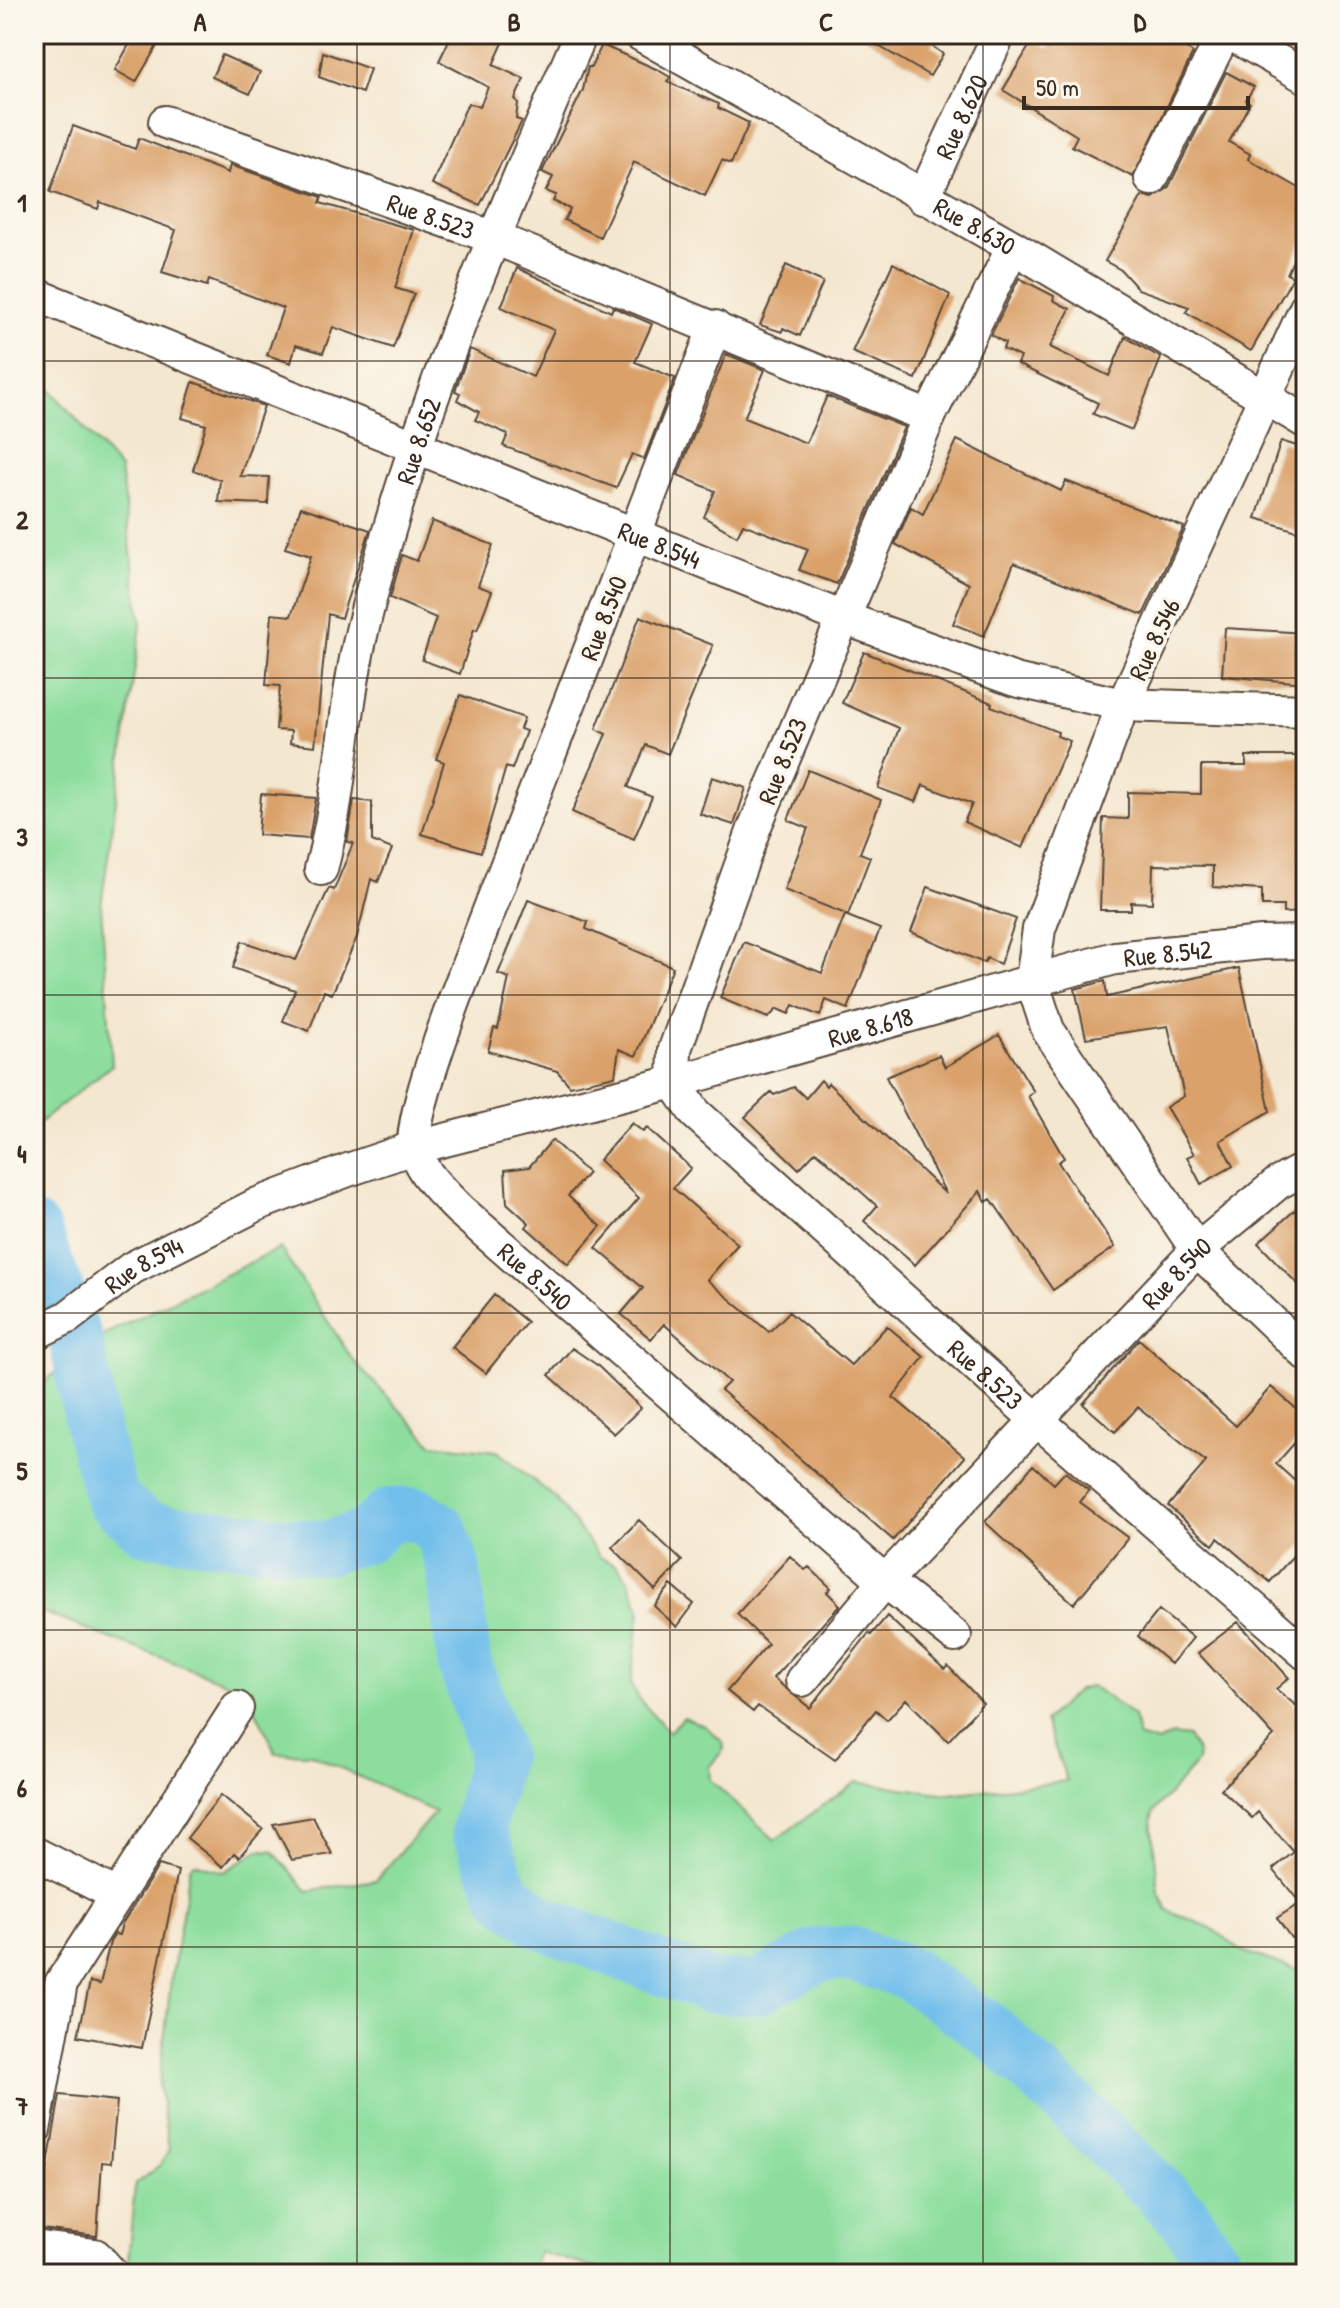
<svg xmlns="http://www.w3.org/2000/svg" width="1340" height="2308" font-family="'Patrick Hand',sans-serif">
<rect width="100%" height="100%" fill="#fbf7ec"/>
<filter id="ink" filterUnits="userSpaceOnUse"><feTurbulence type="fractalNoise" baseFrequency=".0125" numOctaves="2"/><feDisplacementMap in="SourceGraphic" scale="16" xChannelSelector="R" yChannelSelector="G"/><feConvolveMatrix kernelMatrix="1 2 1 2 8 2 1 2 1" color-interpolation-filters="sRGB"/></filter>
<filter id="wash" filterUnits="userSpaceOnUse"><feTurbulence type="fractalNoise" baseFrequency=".006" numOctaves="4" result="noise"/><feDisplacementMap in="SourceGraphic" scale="32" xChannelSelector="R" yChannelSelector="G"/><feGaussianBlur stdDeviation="1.8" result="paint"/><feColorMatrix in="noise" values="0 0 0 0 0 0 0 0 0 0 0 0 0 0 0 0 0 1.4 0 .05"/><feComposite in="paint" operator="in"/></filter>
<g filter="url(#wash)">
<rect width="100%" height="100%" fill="#f4e7d0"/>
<path fill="#8dde9e" stroke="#64845e" stroke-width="2" d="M34 371 120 469 141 625 101 905 112 1065 34 1127Z
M280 1248 353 1360 432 1444 497 1451 554 1497 600 1557 618 1566 628 1579 640 1610 631 1684 638 1698 669 1732 684 1717 705 1726 723 1742 724 1749 709 1767 710 1780 775 1840 856 1782 948 1794 1067 1781 1045 1721 1078 1690 1092 1686 1134 1716 1138 1737 1158 1743 1173 1735 1188 1737 1198 1753 1197 1762 1154 1811 1151 1820 1159 1893 1167 1910 1211 1928 1240 1950 1306 1973V2274H615L539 2252 530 2274H127L135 2184 161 2164 169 2150 159 2085 171 1981 190 1866 195 1863 224 1872 259 1850 273 1851 307 1891 376 1880 435 1812 311 1754 276 1753 246 1690 34 1609V1391L95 1339Z"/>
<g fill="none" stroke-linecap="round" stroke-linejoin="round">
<path stroke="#72bfec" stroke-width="54" d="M34 1231 76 1340 94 1435 112 1499 147 1529 326 1548 365 1536 390 1515 417 1514 440 1529 453 1566 464 1662 496 1753 478 1830 506 1896 540 1922 709 1986 757 1988 817 1955 850 1953 910 1974 991 2031 1066 2101 1184 2216 1222 2274"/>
</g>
<g id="blocks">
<path fill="#daa16a" d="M135 34H164L136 82 115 70Z
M452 34H507L493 65 524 79 515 99 518 103 516 119 522 121 480 205 432 184 468 103 480 107 488 87 439 61Z
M858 34H938L932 46 943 54 930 76Z
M1056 34H1194L1186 48 1193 53 1133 177 1072 146 1077 136 1003 90 1033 40 1048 48Z
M602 45 656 69 670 77 667 82 719 104 718 108 749 123 731 164 722 160 705 196 634 162 600 237 564 220 570 209 553 201 556 195 546 191 553 177 542 172 583 90 588 67H591Z
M323 52 370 69 362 93 319 77Z
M222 55 260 72 250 94 212 77Z
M1226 72 1254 87 1246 100 1250 103 1229 142 1250 154 1248 159 1306 192V232L1287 274 1293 277 1251 351 1186 312 1189 307 1138 289 1121 270 1105 261 1142 196 1153 198 1168 188Z
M73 126 135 149 139 138 228 173 230 165 322 197 320 203 414 230 395 288 414 294 393 348 333 327 323 353 296 345 291 363 267 355 283 308 209 280 207 286 162 272 176 230 100 202 98 209 50 192Z
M893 263 950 295 916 379 852 352Z
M786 265 823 282 800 336 783 328 782 332 760 325Z
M517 268 611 312 613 307 652 324 635 362 675 378 644 459 632 454 616 488 503 446 508 434 475 420 479 412 457 400 460 393 455 391 470 349 533 377 554 330 501 307Z
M1019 278 1054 296 1053 300 1070 309 1050 347 1109 376 1125 337 1161 358 1132 430 1093 414 1098 403 1017 364 1020 357 1003 349 1005 343 991 335Z
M726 354 765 370 744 418 806 443 827 396 904 427 837 584 799 570 808 549 743 524 737 536 704 517 715 491 678 475Z
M193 382 264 406 240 476 269 477 268 504 218 502 220 480 193 470 206 425 182 418Z
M957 440 1061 491 1066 481 1184 527 1143 615 1014 563 984 636 953 624 969 584 895 544 911 507 923 514Z
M1281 441 1306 449V534L1256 518Z
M301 507 370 530 341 618 328 614 315 746 290 743 291 731 276 730 280 686 266 685 272 614 291 616 311 556 285 548Z
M432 521 493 545 478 586 492 591 477 630 474 629 460 674 422 660 436 618 390 598 402 555 417 561Z
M640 616 713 645 668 754 646 745 628 787 652 797 634 839 572 812 606 734 596 729Z
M1225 628 1306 633V683L1222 676Z
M864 652 992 703 991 706 1058 732 1057 736 1070 741 1023 848 964 822 972 804 923 785 916 802 878 788 899 728 842 703Z
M460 695 524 718 520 729 526 731 512 769 506 767 481 852 422 834 444 762 436 759Z
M1246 756H1306V912L1283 913V906H1262V890L1213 887V866L1153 865 1152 903 1131 902V910H1100L1103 818 1128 819V792L1201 794V766H1246Z
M808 770 881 800 860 853 870 857 848 915 784 890 808 828 788 820Z
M712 777 746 788 734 825 700 814Z
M261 794 316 798 309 839 258 835Z
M354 800 372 802V841L392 849 378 882 371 879 357 937 332 994 324 991 309 1031 283 1021 295 990 233 968 242 941 296 960 329 888 334 890 353 843 347 842Z
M928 887 1016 919 1000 964 987 958 984 963 911 932Z
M528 900 588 922 586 929 673 967 636 1056 619 1049 615 1076 570 1086 557 1071 488 1051 494 1028 498 1029 509 978 498 974Z
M845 915 880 929 848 1009 826 1000 820 1016 793 1005 789 1014 777 1009 768 1018 720 998 744 942 822 973Z
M1239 968 1270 1111 1220 1141 1233 1166 1201 1184 1187 1157 1194 1154 1166 1107 1184 1096 1168 1026 1086 1038 1075 989 1105 981 1107 997Z
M999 1035 1034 1092 1028 1096 1064 1158 1058 1162 1115 1247 1053 1290 991 1199 986 1202 980 1191 915 1265 864 1221 877 1206 816 1151 799 1169 745 1117 771 1092 774 1095 794 1087 806 1098 821 1080 826 1086 828 1083 946 1194 886 1077 939 1055 945 1067Z
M632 1123 643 1132 647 1128 691 1168 673 1188 738 1244 707 1280 769 1332 789 1312 851 1365 887 1326 924 1357 893 1397 965 1457 893 1540 721 1390 729 1382 664 1324 651 1339 621 1314 643 1288 596 1248 639 1198 599 1160Z
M552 1140 588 1173 568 1196 601 1226 568 1264 526 1227 529 1223 507 1203 505 1170 529 1167Z
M1306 1200V1293L1258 1243Z
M494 1295 527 1322 486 1373 452 1347Z
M1139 1339 1236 1426 1271 1387 1306 1417V1430L1276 1464 1306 1491V1541L1270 1582 1218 1538 1213 1545 1168 1506 1206 1462 1138 1407 1115 1432 1083 1404Z
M572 1348 597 1365 641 1408 614 1434 549 1375Z
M1033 1465 1054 1484 1065 1472 1089 1491 1080 1502 1128 1538 1074 1604 985 1522Z
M639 1520 682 1561 655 1590 612 1547Z
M790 1556 805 1570 809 1567 831 1588 827 1592 840 1605 773 1678 810 1708 869 1633 871 1635 887 1616 944 1669 948 1666 983 1703 948 1741 906 1699 887 1720 876 1710 835 1760 758 1706 753 1712 727 1691 768 1644 737 1614Z
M671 1585 694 1604 677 1627 654 1606Z
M1159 1610 1193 1638 1171 1664 1138 1636Z
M1238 1622 1289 1678 1276 1689 1306 1714V1929L1291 1938 1277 1918 1300 1903 1273 1869 1294 1852 1258 1812 1252 1818 1221 1789 1274 1736 1198 1653Z
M221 1795 263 1829 239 1857 234 1853 223 1867 187 1838Z
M313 1817 332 1854 292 1860 273 1824Z
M159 1865 178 1871 142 2048 78 2036 90 1982 100 1984 110 1942 115 1934 119 1935 122 1924Z
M60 2095 117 2101 111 2163 102 2162 97 2236 34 2228V2176H46Z"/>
</g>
</g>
<g filter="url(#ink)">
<use href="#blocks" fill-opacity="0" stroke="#574639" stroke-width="2"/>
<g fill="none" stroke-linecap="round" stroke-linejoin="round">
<g stroke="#574639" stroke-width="36">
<g id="street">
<path id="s1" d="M640 34 1013 247 1306 422"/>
<path d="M1231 34 1306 77"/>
<path id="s2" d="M165 122 492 237 929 417 755 826 675 1049 674 1082 695 1113 1036 1419 1306 1654"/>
<path d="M1151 179 1224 34"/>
<path id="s3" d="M923 198 999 34"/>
<path id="s4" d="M34 294 841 617 1015 680 1123 705 1306 711"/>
<path id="s5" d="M1306 308 1123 705 1039 929 1032 981 1115 958 1262 943 1306 942"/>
<path id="s6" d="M715 327 456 996C446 1023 407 1128 415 1151 423 1175 442 1192 460 1210L885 1581 1197 1250 1278 1183 1306 1168"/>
<path d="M929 417 1013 247"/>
<path id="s7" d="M321 869C342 792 343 709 362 631 412 423 496 228 581 34"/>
<path id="s8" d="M34 1334 68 1317 132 1268 258 1204 348 1170 413 1148 674 1082 1032 981 1048 1030 1197 1250 1306 1354"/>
<path d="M802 1680 885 1581 955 1636"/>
<path d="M34 1853 117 1895"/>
<path d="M34 2130 61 1983 237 1708"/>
<path d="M34 2247 95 2255 112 2274"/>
</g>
</g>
<use href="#street" stroke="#fff" stroke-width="32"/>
</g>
</g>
<path fill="none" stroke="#3b2a1e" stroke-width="2" stroke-opacity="0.55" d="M357 34V2274M670 34V2274M983 34V2274M34 361H1306M34 678H1306M34 995H1306M34 1313H1306M34 1630H1306M34 1947H1306"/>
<g text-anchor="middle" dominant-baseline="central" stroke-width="7" stroke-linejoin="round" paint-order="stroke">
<g font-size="26" fill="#3b2a1e" stroke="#fbf7ec">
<text stroke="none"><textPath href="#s3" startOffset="90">Rue 8.620</textPath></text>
<text stroke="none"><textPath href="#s2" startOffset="282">Rue 8.523</textPath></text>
<text stroke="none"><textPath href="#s1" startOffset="386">Rue 8.630</textPath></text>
<text stroke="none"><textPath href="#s7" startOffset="440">Rue 8.652</textPath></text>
<text stroke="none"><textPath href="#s4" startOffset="674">Rue 8.544</textPath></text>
<text transform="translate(603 618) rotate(-69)">Rue 8.540</text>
<text transform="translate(1154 639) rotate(-65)">Rue 8.546</text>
<text transform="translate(782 761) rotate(-68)">Rue 8.523</text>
<text stroke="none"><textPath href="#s5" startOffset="868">Rue 8.542</textPath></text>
<text stroke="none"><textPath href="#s8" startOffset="898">Rue 8.618</textPath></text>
<text stroke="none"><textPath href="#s8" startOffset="130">Rue 8.594</textPath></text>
<text stroke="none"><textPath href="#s6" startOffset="1942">Rue 8.540</textPath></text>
<text stroke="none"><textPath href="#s6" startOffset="1054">Rue 8.540</textPath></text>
<text stroke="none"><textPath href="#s2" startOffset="1962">Rue 8.523</textPath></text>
</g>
</g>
<rect width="1340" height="2308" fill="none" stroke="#fbf7ec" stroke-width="88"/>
<path d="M1024 96v12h224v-12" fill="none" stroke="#3b2a1e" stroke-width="4"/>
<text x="1036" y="96" font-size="24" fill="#3b2a1e" stroke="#fbf7ec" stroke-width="6" paint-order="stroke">50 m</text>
<rect x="44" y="44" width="1252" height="2220" fill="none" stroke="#3b2a1e" stroke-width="3"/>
<g font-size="26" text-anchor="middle" font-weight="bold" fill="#3b2a1e">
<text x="200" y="31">A</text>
<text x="514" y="31">B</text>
<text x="826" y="31">C</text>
<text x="1140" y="31">D</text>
<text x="22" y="212">1</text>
<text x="22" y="529">2</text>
<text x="22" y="846">3</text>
<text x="22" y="1163">4</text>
<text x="22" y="1480">5</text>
<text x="22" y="1797">6</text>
<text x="22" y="2115">7</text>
</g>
</svg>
